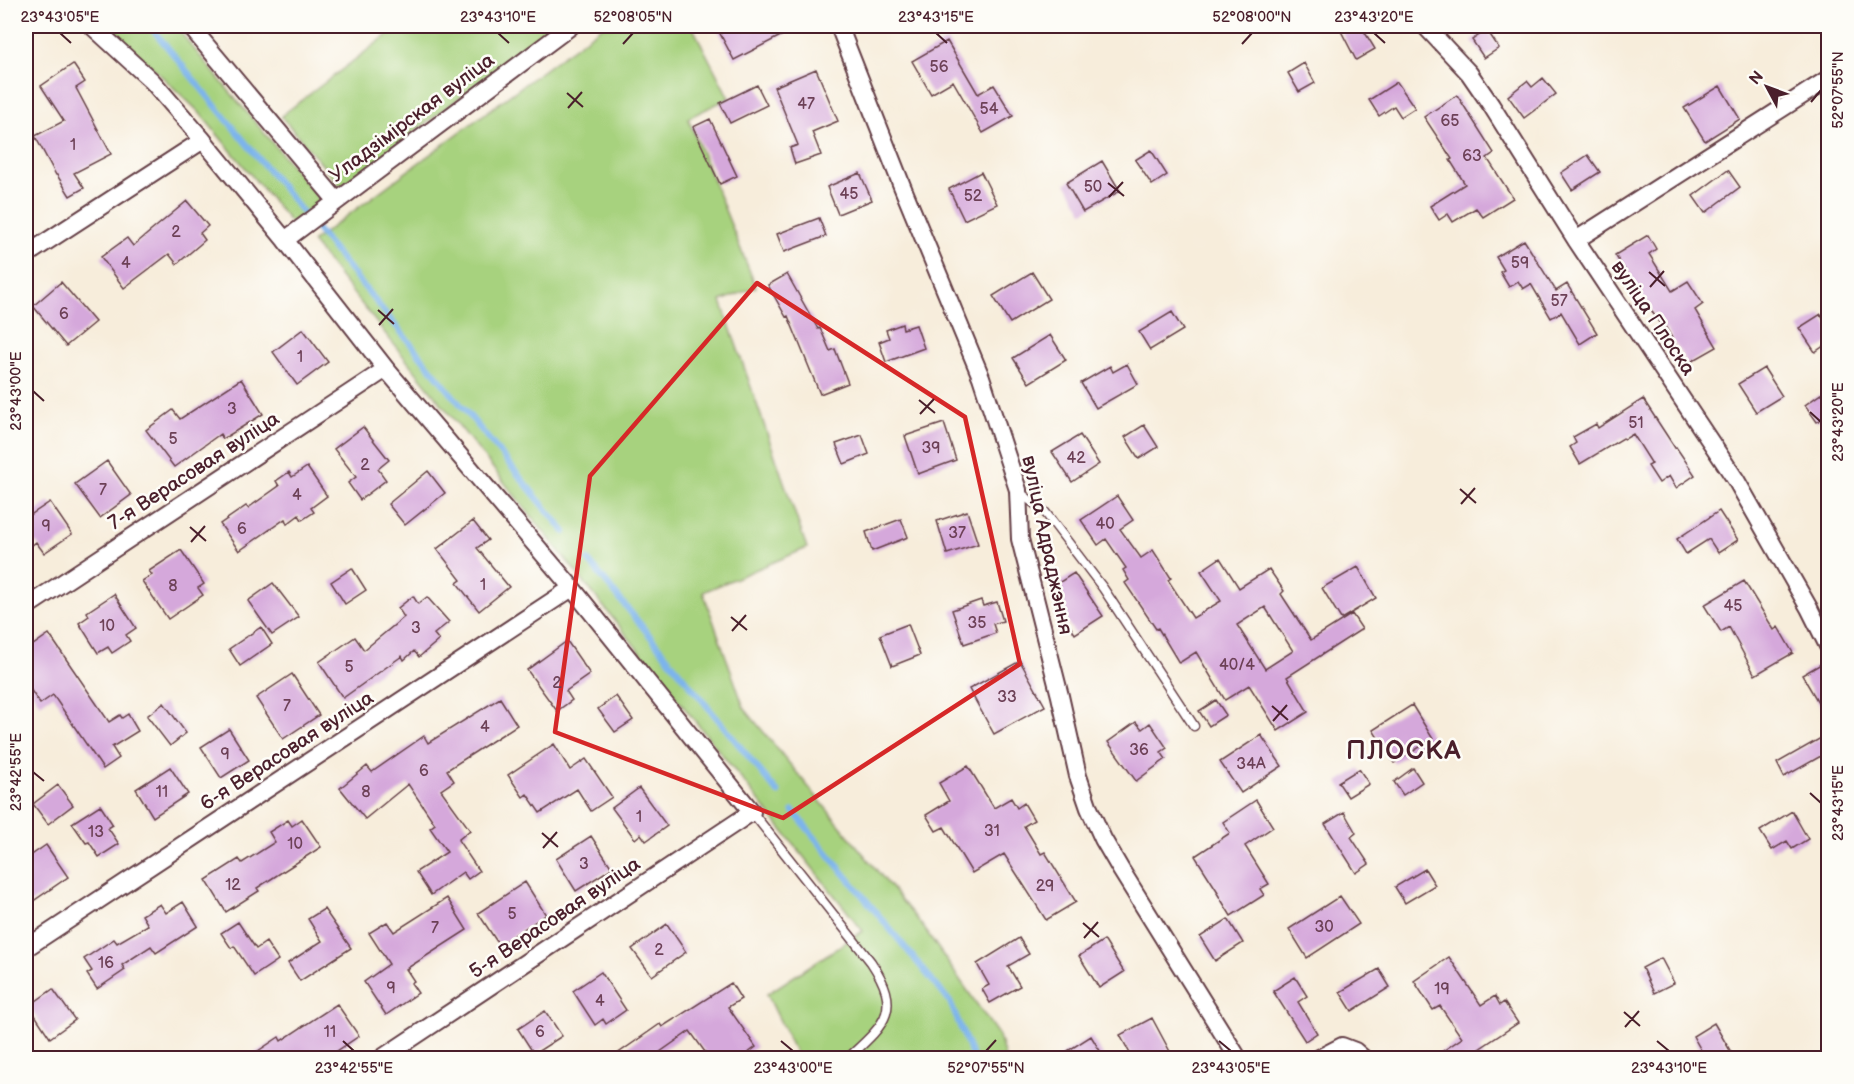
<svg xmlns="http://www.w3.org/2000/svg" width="1854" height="1084" font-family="'Balsamiq Sans',sans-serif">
<rect width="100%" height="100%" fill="#fdfcf7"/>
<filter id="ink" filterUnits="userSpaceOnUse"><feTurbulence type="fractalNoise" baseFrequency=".0167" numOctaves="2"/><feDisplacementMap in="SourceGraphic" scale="12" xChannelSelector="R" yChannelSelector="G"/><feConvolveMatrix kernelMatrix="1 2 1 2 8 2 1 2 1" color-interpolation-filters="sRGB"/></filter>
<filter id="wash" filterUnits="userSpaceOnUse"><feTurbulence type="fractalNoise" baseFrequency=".008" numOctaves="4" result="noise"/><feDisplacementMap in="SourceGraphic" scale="24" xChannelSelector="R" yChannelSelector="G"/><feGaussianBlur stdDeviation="1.35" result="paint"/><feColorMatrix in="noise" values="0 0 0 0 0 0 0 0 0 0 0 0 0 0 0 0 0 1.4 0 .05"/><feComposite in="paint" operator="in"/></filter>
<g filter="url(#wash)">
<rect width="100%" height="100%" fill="#f7eddb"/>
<path fill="#a7d27e" stroke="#787854" stroke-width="1.5" d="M109 26H175L321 201 291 223 198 111Z
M399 26H555L341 187 281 116Z
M603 26H692L729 98 688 118 756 287 721 301 807 548 703 592 744 708 924 928 999 1036 1005 1058H798L767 994 863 931 312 242Z"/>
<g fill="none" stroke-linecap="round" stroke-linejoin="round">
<path stroke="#7cb4ec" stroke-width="6" d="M150 26 565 532
M588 560 778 793
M793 811 950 1002 973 1058"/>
</g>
<g id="blocks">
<path fill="#d5a8db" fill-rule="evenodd" d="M716 26H800L734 60Z
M1351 26H1361L1375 49 1356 60 1341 31Z
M1487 30 1499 48 1484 58 1472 40Z
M947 41 978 94 994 85 1013 116 983 133 953 81 931 94 912 61Z
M1304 63 1315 83 1299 92 1288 73Z
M73 64 85 82 76 88 111 154 74 173 84 188 70 196 57 175H56L35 136 64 121 41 86Z
M816 69 838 121 812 132 821 155 795 164 790 148 798 145 774 87Z
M1543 78 1556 94 1524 118 1508 96 1527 81 1532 87Z
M1397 82 1415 108 1401 117 1394 106 1379 116 1369 100Z
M757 85 767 105 730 123 720 103Z
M1720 86 1740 119 1705 141 1684 108Z
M1457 95 1494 153 1487 158 1513 198 1483 217 1476 208 1453 222 1448 214 1439 220 1430 206 1465 184 1450 160 1452 159 1424 117Z
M710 119 737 176 720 184 693 127Z
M1151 150 1167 175 1152 185 1135 160Z
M1588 155 1600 172 1572 190 1561 173Z
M1102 161 1120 191 1083 212 1066 183Z
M1728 170 1740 187 1705 213 1693 196Z
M981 172 997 204 964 220 949 189Z
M860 173 872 200 838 214 827 187Z
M187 201 208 226 200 233 205 240 177 264 169 254 124 288 101 257 127 238 133 246Z
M819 218 826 236 784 252 777 234Z
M1648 235 1656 249 1649 254 1672 291 1688 281 1703 304 1695 310 1717 347 1687 364 1666 328 1664 330 1615 255Z
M1524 240 1556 291 1567 284 1597 333 1580 344 1561 312 1551 318 1531 284 1523 289 1518 281 1509 287 1500 272 1504 270 1496 257Z
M1032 272 1049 299 1010 323 993 296Z
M787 274 818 329 820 328 830 351 835 349 848 383 820 394 788 316 786 317 768 285Z
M61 282 95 322 66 346 33 306Z
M1172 312 1183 330 1150 350 1139 332Z
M1821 314 1828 326V343L1815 352 1799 328Z
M902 324 903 329 916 325 924 348 886 362 879 342 889 338 886 330Z
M303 329 328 362 297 385 273 352Z
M1050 335 1066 360 1029 383 1013 358Z
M1127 364 1138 384 1096 408 1081 383 1110 366 1113 372Z
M1764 368 1782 396 1756 412 1738 384Z
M241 379 263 414 223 439 220 434 174 467 146 430 173 410 180 419Z
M1828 389V414L1817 422 1805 405Z
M1643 399 1675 448 1676 447 1695 475 1676 488 1669 476 1659 483 1648 466 1652 464 1633 434 1625 439 1623 438 1580 464 1570 447 1576 443 1573 437 1596 424 1598 428Z
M944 423 956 460 918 474 905 436Z
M1144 425 1158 447 1139 459 1125 437Z
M363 427 389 460 378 469 386 480 360 500 348 483 356 477 334 449Z
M862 435 869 454 844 464 836 444Z
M1080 435 1099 464 1072 482 1052 452Z
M107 461 131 495 100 518 75 484Z
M307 467 327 496 311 508 314 512 302 520 299 515 287 524 285 519 239 551 220 524 246 506 248 508 279 486 276 481 289 472 292 477Z
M428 471 445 493 405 525 388 504Z
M1117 496 1133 520 1120 529 1141 558 1153 550 1171 578 1168 580 1193 618 1221 601 1201 571 1220 558 1239 588 1269 569 1284 591 1281 594 1311 640 1352 614 1362 629 1287 677 1308 712 1278 731 1249 685 1225 700 1196 652 1179 663 1158 628 1156 629 1125 583 1129 580 1123 570 1126 568 1106 539 1098 545 1081 520ZM1265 607 1293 651 1265 669 1237 625Z
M50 502 72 534 44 553 36 542 26 550V518Z
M967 511 978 544 947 554 937 521Z
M1719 511 1738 540 1718 553 1709 539 1686 554 1677 539Z
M901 519 908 537 872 551 866 532Z
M473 521 488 540 477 548 509 587 479 611 457 583 461 580 437 549Z
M181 550 204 584 198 588 203 595 168 619 142 581 152 575 149 571Z
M1358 567 1376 598 1341 619 1322 588Z
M352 568 366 590 345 604 331 582Z
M1074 573 1103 616 1075 634 1060 611 1065 607 1052 587Z
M1744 581 1774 630 1778 627 1793 653 1755 675 1729 627 1721 632 1704 605Z
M273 583 299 617 272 635 248 601Z
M114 594 136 628 126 635 130 641 112 653 108 647 98 653 79 623 89 616 87 612Z
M413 596 418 604 427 597 449 622 434 634 439 640 419 657 414 651 404 660 402 656 343 698 319 662 355 637 364 650 404 617 398 608Z
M981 600 983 606 997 602 1003 621 993 624 996 633 964 644 952 610Z
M908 624 920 655 892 666 880 635Z
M261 627 272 644 240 666 229 649Z
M49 634 109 722 120 715 122 718 128 714 138 731 112 747 119 758 103 769 53 695 40 704 26 683V650Z
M567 641 590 674 566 691 572 700 557 711 527 670Z
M1020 661 1045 706 994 734 969 689Z
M1821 664 1828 677V719L1802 675Z
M292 674 319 715 283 739 256 698Z
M616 696 633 720 615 732 598 709Z
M500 698 517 725 447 770 454 781 441 790 470 830 458 840 479 871 468 879 463 872 431 895 416 872 447 852 430 828 435 824 408 784 365 819 340 788 367 766 372 772 424 736 428 743Z
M1216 700 1226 715 1209 726 1199 711Z
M164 703 186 733 170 746 147 716Z
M1412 705 1433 739 1394 763 1373 730Z
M1136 722 1142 729 1150 723 1167 748 1161 752 1166 759 1136 781 1108 742Z
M229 729 249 760 221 778 201 747Z
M1828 734V752L1784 777 1777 763Z
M1261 735 1282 766 1241 793 1220 762Z
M554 744 570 770 586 759 612 797 591 811 577 789 540 813 527 794 523 797 508 775Z
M968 766 994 808 1011 798 1017 808 1024 803 1034 820 1024 826 1041 854 1045 852 1076 902 1046 920 1004 854 972 873 944 827 936 831 926 815 949 801 939 783Z
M170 767 188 794 153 817 136 789Z
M1413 768 1422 782 1403 795 1394 782Z
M1359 769 1369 784 1348 797 1338 782Z
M58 785 73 805 48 824 33 804Z
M639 788 667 826 646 841 641 834 635 839 612 808Z
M1256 800 1273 827 1245 846 1269 884 1260 889 1264 895 1231 916 1217 893 1218 892 1195 856 1230 833 1223 822Z
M100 805 113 825 108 828 119 844 99 857 89 842 86 843 72 823Z
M1792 811 1808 839 1792 849 1787 841 1772 850 1760 831Z
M1344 812 1356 833 1351 837 1369 864 1356 873 1325 824Z
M302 819 321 847 257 888 259 891 226 912 206 880 239 859 242 863 275 842 269 832 288 820 292 826Z
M591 836 612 868 576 891 556 859Z
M46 845 68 877 26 906V859Z
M1425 869 1435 885 1405 903 1395 887Z
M525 882 546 915 499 945 478 913Z
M1340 896 1359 924 1307 958 1289 929Z
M447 898 467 930 406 969 414 981 411 983 418 993 386 1015 364 982 389 964 369 933 387 922 394 932Z
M183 902 198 926 156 953 151 946 122 965 125 970 97 989 87 974 92 971 84 959 114 939 117 943 148 925 142 915 160 904 166 913Z
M324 909 351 948 300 981 288 963 322 941 308 919Z
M1228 919 1243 943 1215 961 1200 937Z
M238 922 256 949 266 942 278 960 254 976 234 946 231 948 221 933Z
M667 924 686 952 652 976 632 949Z
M1019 938 1029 954 1008 966 1020 986 990 1003 982 989 989 985 977 964Z
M1104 940 1124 972 1099 988 1079 956Z
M1449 957 1481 1005 1495 996 1500 1005 1504 1002 1518 1023 1479 1049 1485 1059H1431L1462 1038 1440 1006 1433 1010 1414 981Z
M1661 958 1674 983 1654 993 1642 968Z
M1379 969 1390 987 1352 1011 1340 992Z
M601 972 626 1010 606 1024 603 1019 595 1025 573 991Z
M1295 977 1307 996 1298 1002 1317 1033 1305 1041 1273 991Z
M731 983 741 999 728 1007 756 1047 740 1059H710L690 1031 650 1059H610L660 1024 662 1027Z
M53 989 75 1020 50 1038 29 1006Z
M337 1004 359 1036 325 1059H246L279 1037 281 1041Z
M545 1011 562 1036 534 1054 518 1029Z
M1152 1018 1174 1059H1133L1120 1035Z
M1714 1023 1735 1059H1706L1693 1036Z
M1091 1036 1105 1059H1055Z"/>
</g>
</g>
<g filter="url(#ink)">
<use href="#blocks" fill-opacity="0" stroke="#643e45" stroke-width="1.5"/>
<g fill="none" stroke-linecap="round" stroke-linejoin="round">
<g stroke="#643e45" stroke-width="11">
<path id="lane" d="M1018 491 1045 512 1103 588 1194 726
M752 812 871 962C903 1010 885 1024 848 1058"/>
</g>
<g stroke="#643e45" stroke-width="20">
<path id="street" d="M92 26 152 81 203 140 285 240 386 369 572 588 752 812 382 1058
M190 26 336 200
M839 26 902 186 981 377 1018 490 1020 539 1060 696 1078 776 1089 808 1103 839 1121 870 1238 1058
M1425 26 1469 73 1491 105 1576 240 1736 480 1809 608 1828 646
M285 240 571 26
M1576 240 1828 79
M26 255 203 140
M26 607 386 369
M26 948 572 588
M1319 1058 1342 1046 1355 1051 1363 1058"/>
</g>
<use href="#lane" stroke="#fff" stroke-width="8"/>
<use href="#street" stroke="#fff" stroke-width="16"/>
</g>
</g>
<path fill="none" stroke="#d62828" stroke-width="4.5" stroke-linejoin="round" d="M757 283 965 417 1020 664 783 818 555 732 590 476Z"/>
<path fill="none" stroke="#4a1f2b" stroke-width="2" d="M60 33 71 43M498 33 509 43M936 33 947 43M1374 33 1385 43M623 44 633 33M1242 44 1252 33M567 93 583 107M1811 102 1821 90M568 108 582 92M1108 183 1124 196M1109 197 1123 182M1649 272 1665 286M1650 287 1664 271M378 310 394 324M379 325 393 309M33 391 44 401M919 400 935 413M1810 412 1821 422M920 414 934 399M1460 489 1476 503M1461 504 1475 488M190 527 206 541M191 542 205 526M731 617 747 630M732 631 746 615M1272 706 1288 720M1273 721 1287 705M33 772 44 781M1810 793 1821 803M542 833 558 847M543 848 557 832M1083 923 1099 937M1084 938 1098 922M1624 1012 1640 1026M1625 1027 1639 1011M343 1041 354 1051M781 1041 793 1051M1219 1041 1231 1051M1657 1041 1669 1051M986 1051 996 1040"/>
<g text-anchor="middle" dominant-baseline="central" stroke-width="5" stroke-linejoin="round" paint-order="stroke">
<g font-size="16" fill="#6d4157">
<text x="939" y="67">56</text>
<text x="806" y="104">47</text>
<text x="989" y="109">54</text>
<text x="1450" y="121">65</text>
<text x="73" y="145">1</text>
<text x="1472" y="156">63</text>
<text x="1093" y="187">50</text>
<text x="849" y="194">45</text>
<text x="973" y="196">52</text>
<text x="176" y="232">2</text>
<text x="126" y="263">4</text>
<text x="1520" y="263">59</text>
<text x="1559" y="301">57</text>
<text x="64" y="314">6</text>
<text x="300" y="357">1</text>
<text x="232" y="409">3</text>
<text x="1636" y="423">51</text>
<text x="173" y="439">5</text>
<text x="931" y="448">39</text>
<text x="1076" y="458">42</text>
<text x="365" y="465">2</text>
<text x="103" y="490">7</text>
<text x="297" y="495">4</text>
<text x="1105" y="524">40</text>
<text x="46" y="526">9</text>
<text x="242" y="529">6</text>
<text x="957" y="533">37</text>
<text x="483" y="585">1</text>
<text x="173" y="586">8</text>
<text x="1733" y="606">45</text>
<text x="977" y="623">35</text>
<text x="107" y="626">10</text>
<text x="416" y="628">3</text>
<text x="1237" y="665">40/4</text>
<text x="349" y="667">5</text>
<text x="557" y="683">2</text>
<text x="1007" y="697">33</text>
<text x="287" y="706">7</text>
<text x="485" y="727">4</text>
<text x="1139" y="750">36</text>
<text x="225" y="754">9</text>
<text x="1251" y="764">34А</text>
<text x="424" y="771">6</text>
<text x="162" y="792">11</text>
<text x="366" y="792">8</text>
<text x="639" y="817">1</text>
<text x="992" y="831">31</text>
<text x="96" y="832">13</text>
<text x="295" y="844">10</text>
<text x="584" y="864">3</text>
<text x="233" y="885">12</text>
<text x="1045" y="886">29</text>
<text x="512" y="914">5</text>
<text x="1324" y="927">30</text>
<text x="435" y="928">7</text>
<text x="659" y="950">2</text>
<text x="106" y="963">16</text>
<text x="391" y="988">9</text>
<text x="1442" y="989">19</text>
<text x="600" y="1001">4</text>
<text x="330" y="1032">11</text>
<text x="540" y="1032">6</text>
</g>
<g font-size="20" fill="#4a1f2b" stroke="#fdfcf7">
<text transform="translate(412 118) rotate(-37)">Уладзімірская вуліца</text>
<text transform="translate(1653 318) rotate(56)">вуліца Плоска</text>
<text transform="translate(194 471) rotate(-33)">7-я Верасовая вуліца</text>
<text transform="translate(1047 545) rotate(78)">вуліца Адраджэння</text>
<text transform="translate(287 751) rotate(-33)">6-я Верасовая вуліца</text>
<text transform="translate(555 918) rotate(-34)">5-я Верасовая вуліца</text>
</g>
<g font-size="26" font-weight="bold" letter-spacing="1.5" fill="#4a1f2b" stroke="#fdfcf7">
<text x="1404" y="751">ПЛОСКА</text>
</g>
</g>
<rect width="1854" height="1084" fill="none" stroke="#fdfcf7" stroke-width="66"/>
<g transform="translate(1767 87) rotate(311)" stroke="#fdfcf7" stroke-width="4.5" paint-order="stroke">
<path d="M0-4.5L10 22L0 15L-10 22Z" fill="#4a1f2b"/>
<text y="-9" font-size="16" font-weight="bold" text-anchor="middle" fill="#4a1f2b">N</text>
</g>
<rect x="33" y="33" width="1788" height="1018" fill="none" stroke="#4a1f2b" stroke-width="2"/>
<g font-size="15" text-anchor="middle" fill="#4a1f2b">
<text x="60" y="22">23°43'05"E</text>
<text x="498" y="22">23°43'10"E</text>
<text x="633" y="22">52°08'05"N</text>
<text x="936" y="22">23°43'15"E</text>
<text x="1252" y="22">52°08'00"N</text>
<text x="1374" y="22">23°43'20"E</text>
<text transform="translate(1838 90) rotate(-90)" y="5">52°07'55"N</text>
<text transform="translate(16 391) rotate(-90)" y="5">23°43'00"E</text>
<text transform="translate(1838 422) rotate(-90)" y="5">23°43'20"E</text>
<text transform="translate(16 772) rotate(-90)" y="5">23°42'55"E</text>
<text transform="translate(1838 803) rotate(-90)" y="5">23°43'15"E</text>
<text x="354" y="1073">23°42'55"E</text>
<text x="793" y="1073">23°43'00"E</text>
<text x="986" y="1073">52°07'55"N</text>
<text x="1231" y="1073">23°43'05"E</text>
<text x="1669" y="1073">23°43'10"E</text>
</g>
</svg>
